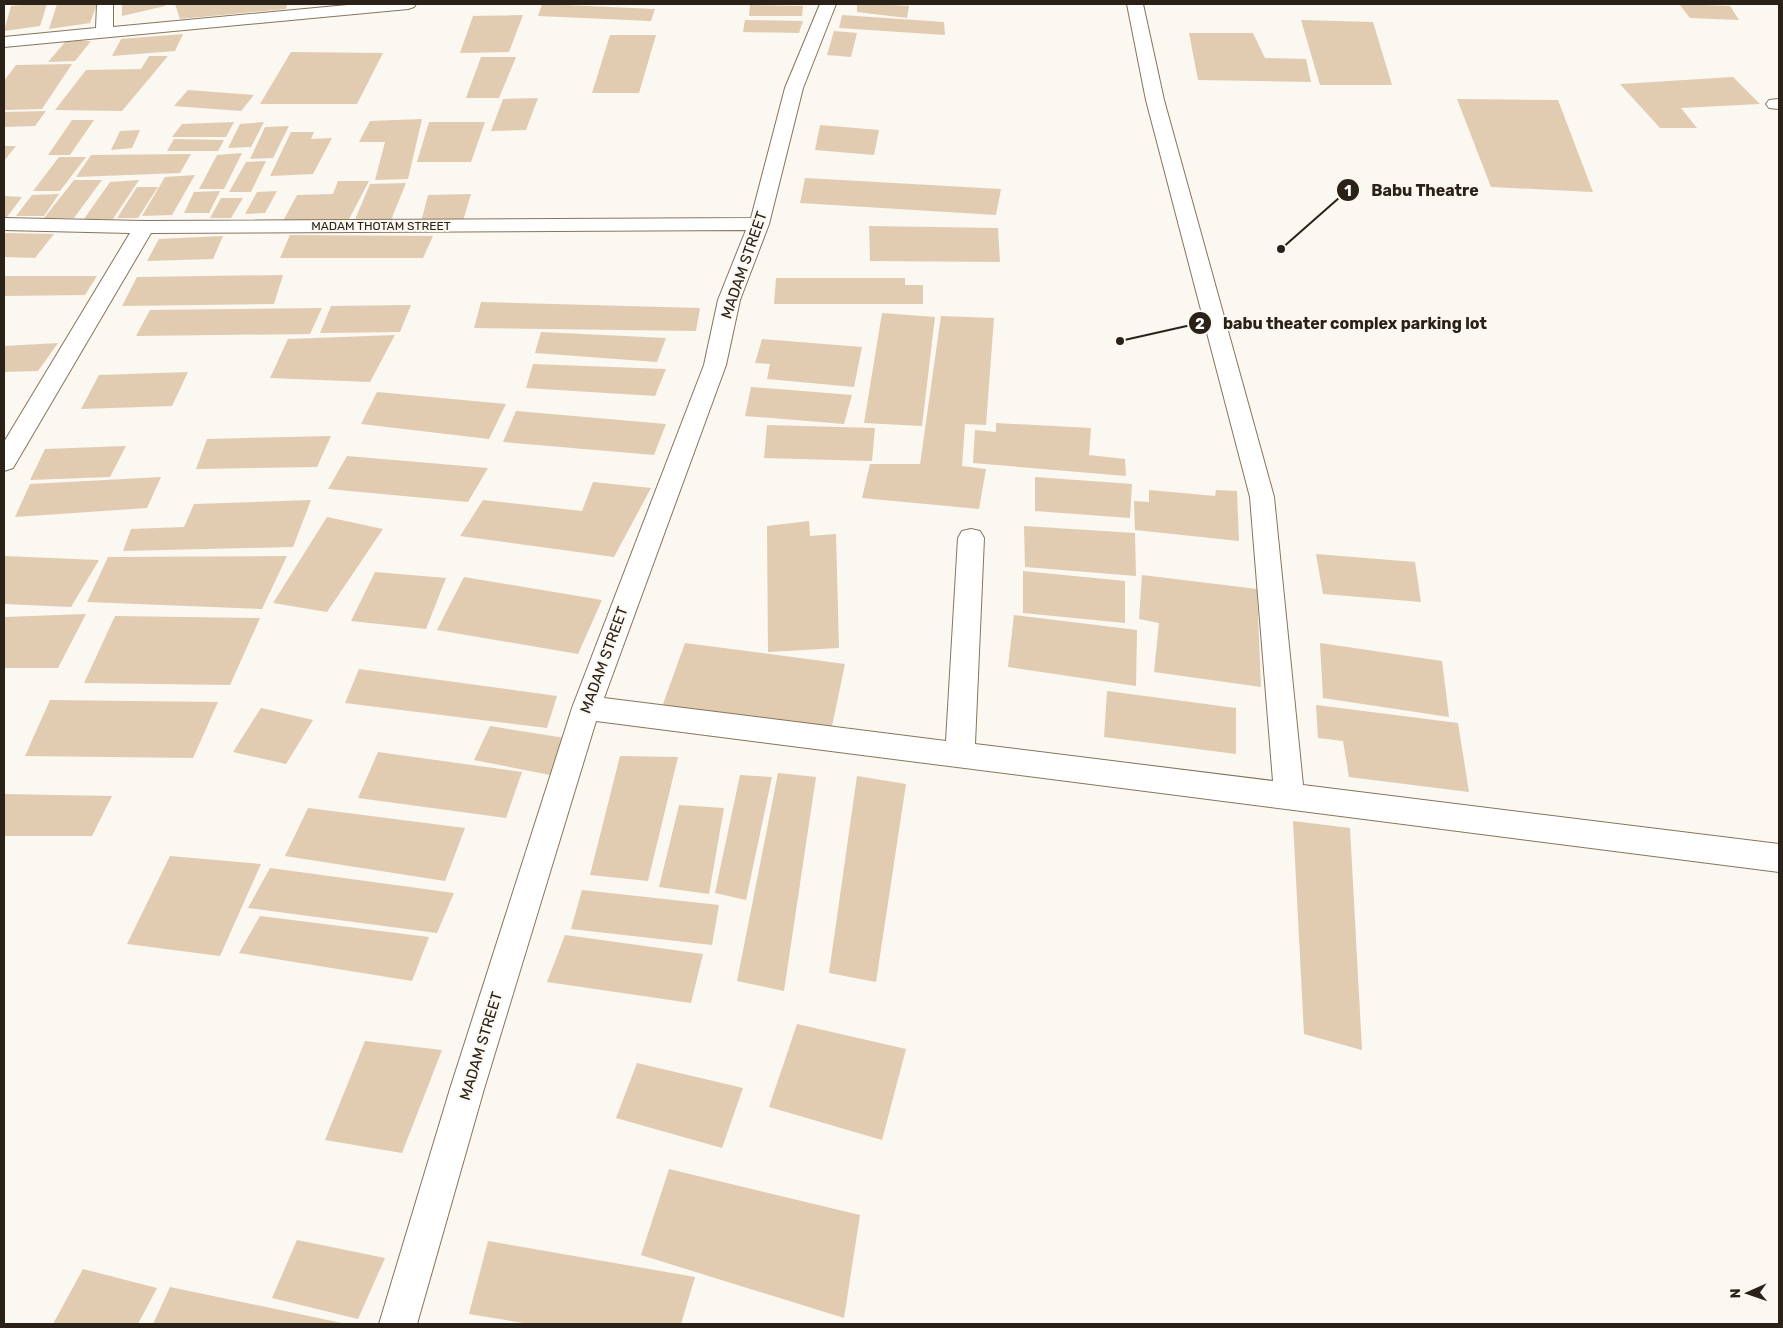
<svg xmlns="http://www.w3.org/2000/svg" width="1783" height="1328" font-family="Rubik,sans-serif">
<rect width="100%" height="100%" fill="#fbf7f1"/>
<path fill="#e1ccb1" d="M31 4H47L40 26 4 31 11 6Z
M57 4H97L90 23 49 29Z
M122 4H165V6L122 16Z
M175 4H287L286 9 180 19Z
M542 4 655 9 651 21 538 16Z
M857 4H874L909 6 907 18 857 12Z
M1679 4 1730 6 1739 20 1690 18Z
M750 5 803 6 802 16H749Z
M523 15 509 52 460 53 473 16Z
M842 15 944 22 945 35 839 28Z
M745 20 803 21 799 33 743 32Z
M1301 20 1373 22 1392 85H1320Z
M834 31 857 33 851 57 827 55Z
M1189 33H1253L1265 58 1306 59 1311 82 1198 80Z
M183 34 175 51 112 56 121 39Z
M610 35H656L639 93H592Z
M66 41H91L75 61 48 62Z
M291 52 383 53 357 104H260Z
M149 56H168L122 111 55 110 86 70 141 69Z
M481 57H516L499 98H466Z
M72 64 42 109 4 110V81L16 65Z
M1733 77 1760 104 1681 108 1697 128H1660L1620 84Z
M188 90 254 95 241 111 174 106Z
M538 98 526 130 491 131 503 99Z
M1457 99 1558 100 1593 192 1491 187Z
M46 111 35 126 4 127V112Z
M422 119 408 179 375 180 385 142H359L370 121Z
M72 120H94L70 155H48Z
M234 122 226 137H172L182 124Z
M264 122 251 147 228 148 240 124Z
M429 122H485L471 162H417Z
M820 125 879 130 874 155 815 150Z
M289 126 273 158 250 159 265 127Z
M140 130 132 148 111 150 120 131Z
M291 132H314L311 139 332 138 313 174 270 176Z
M174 139 224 140 218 151H167Z
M4 146H16L4 161Z
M242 153 224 189H199L217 155Z
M191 154 180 173 76 177 91 155Z
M59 157H86L60 191H33Z
M266 161 251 192H229L246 162Z
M195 175 172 215 142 216 165 177Z
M805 178 1001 189 996 215 800 203Z
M74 180H102L74 218H44Z
M139 180 113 219H84L110 182Z
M338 181H369L348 221H283L297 195 333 194Z
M406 183 391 220 354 222 370 184Z
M137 187H158L138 218H117Z
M220 191 209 213H184L194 192Z
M277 191 265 213 245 214 257 192Z
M59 194 44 216H16L32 195Z
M471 194 463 221 421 222 428 195Z
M4 196 22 197 4 221Z
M221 198H243L231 218H210Z
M869 226 998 228 1000 262 870 261Z
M4 233 54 234 35 258 4 257Z
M290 235 433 236 423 258H280Z
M223 236 213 259 147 261 159 239Z
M283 275 274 304 122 306 137 277Z
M4 276H97L85 295 4 296Z
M776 278H905V285H923V304H774Z
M481 302 700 308 696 331 474 328Z
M411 305 400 332 320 333 331 306Z
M322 308 310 334 136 336 150 310Z
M882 313 935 317 922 426 864 423Z
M941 316 994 318 986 425 965 424 962 466 986 469 979 509 862 498 870 464H920Z
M541 332 666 338 657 362 535 353Z
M395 335 370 382 270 378 288 339Z
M762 339 862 347 854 387 767 379 770 364 755 363Z
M58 343 38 371 4 372V346Z
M533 364 666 369 655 396 526 388Z
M188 372 172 406 81 409 99 375Z
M751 387 852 395 844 424 745 416Z
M377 392 506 404 489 439 361 424Z
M516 411 666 424 654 455 503 442Z
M996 423 1091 428 1089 455 1125 459 1126 476 973 463 975 430 996 432Z
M767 425 875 428 872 461 764 458Z
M331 436 317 467 196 469 207 439Z
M126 446 110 477 30 480 45 449Z
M347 456 488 468 468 502 328 489Z
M161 477 147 508 15 517 30 484Z
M1035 477 1132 484 1130 518 1035 511Z
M593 482 651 488 614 557 460 536 483 500 582 511Z
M1149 490 1215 496 1216 490 1237 491 1239 541 1135 530 1134 501 1149 502Z
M311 500 293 547 123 551 131 529 184 527 194 504Z
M327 517 383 529 327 612 273 603Z
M809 521 810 536 836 534 839 648 768 652 767 526Z
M1024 526 1135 533 1136 576 1025 567Z
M1316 554 1415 562 1421 602 1323 594Z
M4 556 99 560 71 607 4 604Z
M287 556 262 609 87 602 108 557Z
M1023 571 1125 581V623L1023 613Z
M375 572 446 578 426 629 351 621Z
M1142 575 1257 589 1261 687 1154 672 1159 623 1139 619Z
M464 577 602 600 578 654 437 630Z
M86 614 58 668H4V617Z
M1014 615 1137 630 1136 686 1008 667Z
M115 616 260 618 230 685 84 683Z
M685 643 845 664 831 731 662 707Z
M1320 643 1442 661 1449 717 1323 698Z
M359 669 557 696 547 728 345 703Z
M1107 691 1236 708V754L1104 737Z
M50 700 218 702 193 758 25 756Z
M1316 705 1458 723 1469 792 1349 777 1343 741 1318 738Z
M261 708 313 720 286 764 233 752Z
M490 726 565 738 550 775 474 760Z
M378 752 522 772 506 818 358 798Z
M620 756 678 757 648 881 590 875Z
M778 773 816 777 784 991 737 981Z
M740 775 772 777 746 900 715 893Z
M857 776 906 784 876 982 829 973Z
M4 794 112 796 92 836H4Z
M679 805 724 808 709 894 659 887Z
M308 808 465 828 445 881 285 856Z
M1293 821 1350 828 1362 1050 1304 1034Z
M170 856 261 864 220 956 127 944Z
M270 868 454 893 437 933 248 908Z
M582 890 719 905 712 945 571 929Z
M260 916 429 937 412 981 239 953Z
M565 935 703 954 691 1003 547 982Z
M797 1024 906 1049 882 1140 769 1107Z
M365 1041 442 1050 402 1153 325 1140Z
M637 1063 743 1088 722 1148 616 1118Z
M669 1169 860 1215 844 1318 641 1255Z
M297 1240 385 1258 358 1319 272 1298Z
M488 1241 695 1277 681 1324H529L469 1314Z
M83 1269 157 1288 138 1324H53Z
M170 1287 342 1323V1324H153Z"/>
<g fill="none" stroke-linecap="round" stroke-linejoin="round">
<g stroke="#88745c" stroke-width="2">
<path id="minor" d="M97 4H113V27L358 4H416L414 7 408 9 4 47V37L96 28Z
M820 4H836L803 88 769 224 740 300 726 365 604 698 946 741 958 538 962 531 971 529 980 531 984 538 975 744 1273 781 1250 497 1146 100 1127 4H1143L1164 100 1274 497 1303 785 1779 844V872L596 721 484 1089 417 1324H379L450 1089 572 708 704 365 718 300 746 230 151 233 13 468 4 471V442L130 233 4 230V218L144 221 751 218 785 88Z
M1779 99V109L1769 108 1766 104 1769 100Z"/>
</g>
<use href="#minor" fill="#fff" fill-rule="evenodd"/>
</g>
<g text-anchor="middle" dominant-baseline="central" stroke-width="4" stroke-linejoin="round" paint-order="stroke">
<g font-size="12" fill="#2a2218" stroke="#fbf7f1">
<text x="381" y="226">MADAM THOTAM STREET</text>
</g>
<g font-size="15" fill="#2a2218" stroke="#fbf7f1">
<text transform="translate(744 265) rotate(-71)">MADAM STREET</text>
<text transform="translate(604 660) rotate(-70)">MADAM STREET</text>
<text transform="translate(481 1046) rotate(-73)">MADAM STREET</text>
</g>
</g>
<path fill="none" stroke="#2a2218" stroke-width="2" d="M1281 249L1348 190M1120 341L1200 323"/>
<g fill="#2a2218" stroke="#fbf7f1" stroke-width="2">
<circle cx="1281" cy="249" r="5"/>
<circle cx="1120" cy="341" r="5"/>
<circle cx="1348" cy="190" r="12"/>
<circle cx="1200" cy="323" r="12"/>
</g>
<g font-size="15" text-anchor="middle" font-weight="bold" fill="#fff">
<text x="1348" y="196">1</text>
<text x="1200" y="329">2</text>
</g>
<g font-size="16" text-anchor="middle" font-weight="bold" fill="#2a2218" stroke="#fbf7f1" stroke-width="4" stroke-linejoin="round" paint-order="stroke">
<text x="1425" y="196">Babu Theatre</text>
<text x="1355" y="329">babu theater complex parking lot</text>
</g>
<rect width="1783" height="1328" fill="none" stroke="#2a2218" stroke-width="10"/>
<g transform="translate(1748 1293) rotate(268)" stroke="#fbf7f1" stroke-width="4" paint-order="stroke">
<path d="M0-4L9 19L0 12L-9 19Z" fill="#2a2218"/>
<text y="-8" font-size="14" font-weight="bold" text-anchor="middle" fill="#2a2218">N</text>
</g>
</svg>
